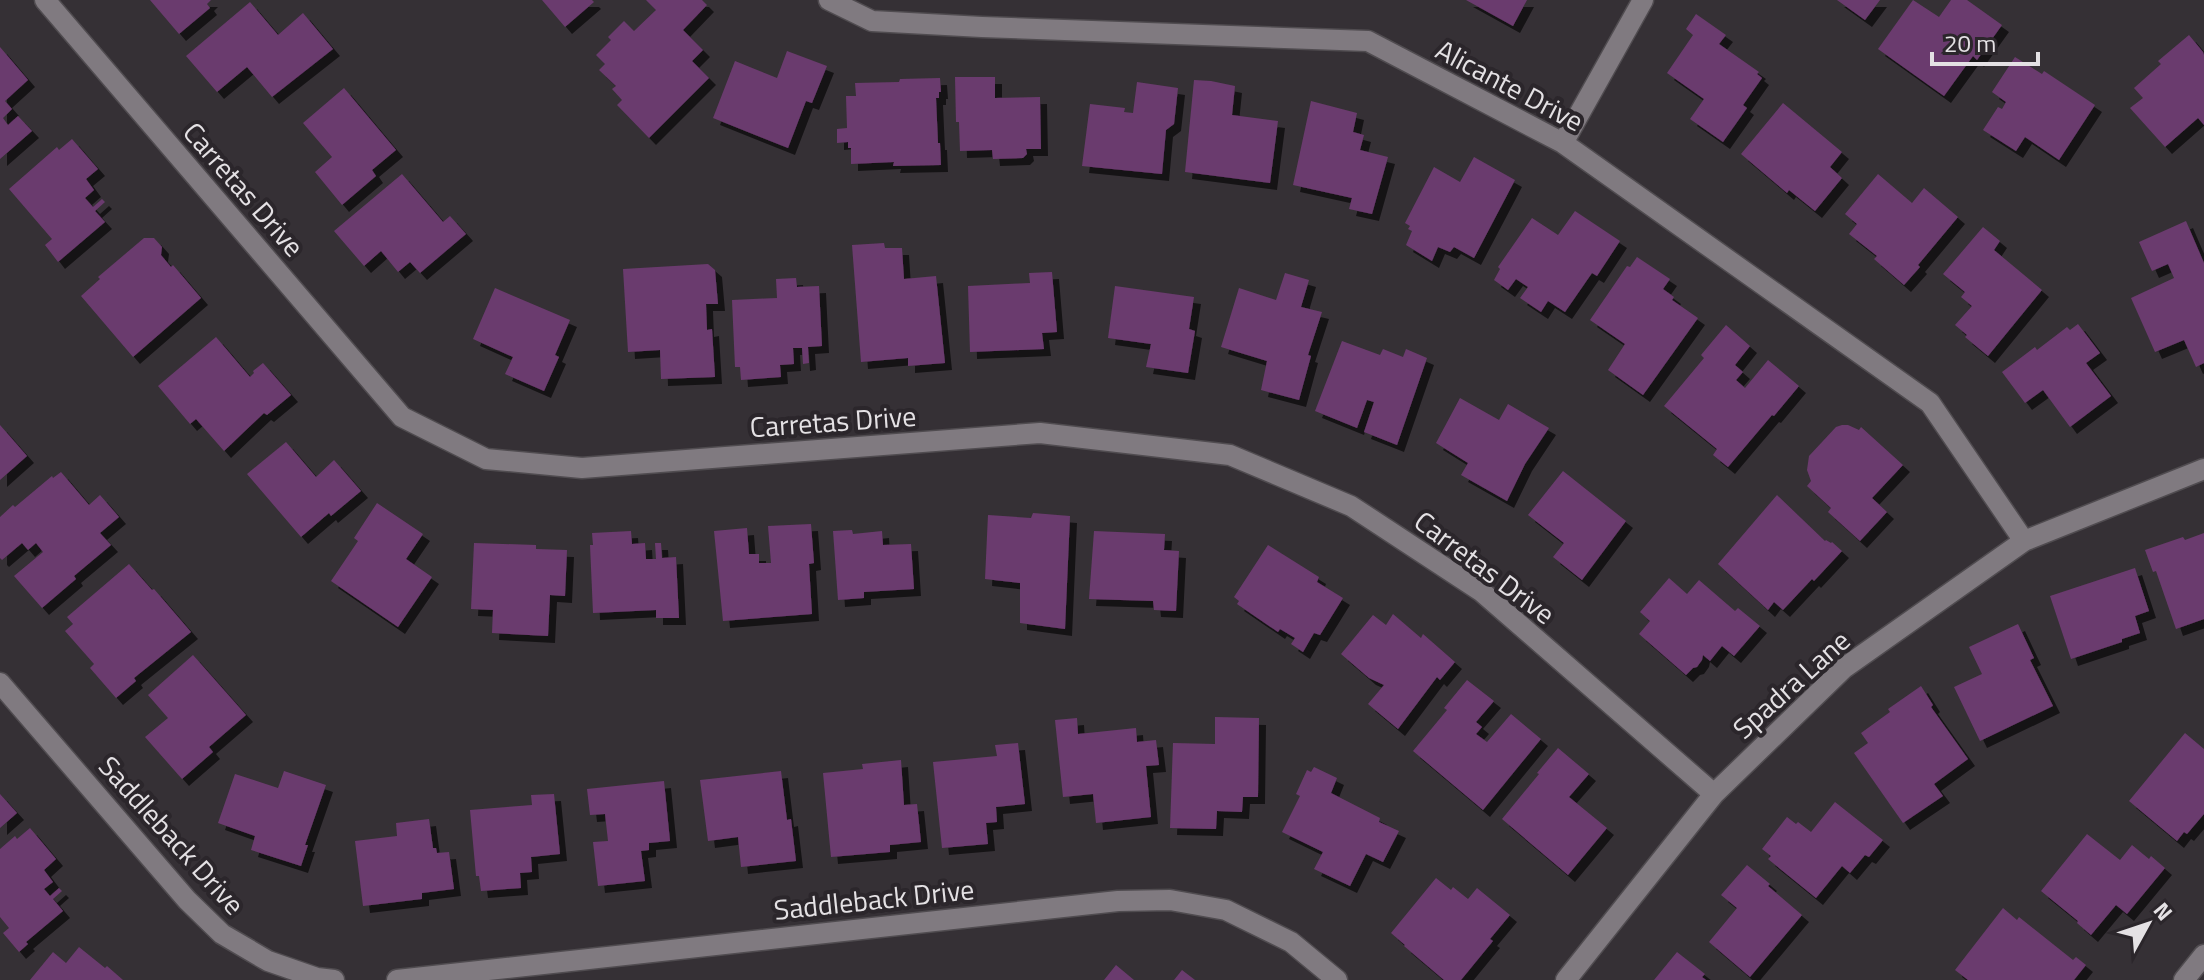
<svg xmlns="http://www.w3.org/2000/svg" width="2204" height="980" font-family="'Titillium Web',sans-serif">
<defs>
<filter id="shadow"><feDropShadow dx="7" dy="7" stdDeviation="0" flood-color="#0009"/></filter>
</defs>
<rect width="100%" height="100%" fill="#353035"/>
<path fill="#6b3a6e" filter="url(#shadow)" d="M150 0H211L207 4 210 8 179 34Z
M542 0H592L594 2 565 27Z
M646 0H702L707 5 683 30 703 50 692 61 709 78 649 138 617 105 622 100 612 89 616 86 599 70 605 64 596 55 611 40 608 37 624 21 634 31 656 10Z
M1466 0H1527L1513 26Z
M1837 0H1880L1865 20Z
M1913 0 1939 17 1951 0H1967L2002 25 1977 60 1973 56 1944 96 1878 49Z
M250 2 278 35 303 13 333 49 272 97 247 67 217 92 186 56Z
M1696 14 1726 35 1719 44 1759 72 1757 74 1762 78 1743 105 1747 108 1723 142 1690 119 1704 99 1667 73 1693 35 1686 29Z
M2189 35 2203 52 2204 55V125L2198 118 2165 147 2130 108 2143 98 2134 88 2161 64 2158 61Z
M0 47 28 80 5 101 12 109 3 118 8 125 18 116 32 131 0 159Z
M787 51 827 66 812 103 806 101 788 148 713 118 735 61 777 78Z
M2015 57 2042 74 2044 71 2095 105 2059 160 2025 137 2016 151 1983 130 1998 107 2002 109 2006 102 1992 92Z
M955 77H995V98L1040 97 1041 149H1026L1027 154 1023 158 993 159 992 150 960 151 959 122H956Z
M940 78 941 92H939V98H936L938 143H940L941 165 893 166 894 162 851 164V148H848V142L837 143V129L847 128 846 96H856L855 83 899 82 900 79Z
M1194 80 1211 81 1235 86 1232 115 1278 121 1270 183 1185 172Z
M1137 82 1178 88 1174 124 1166 130 1162 174 1082 166 1090 104 1125 108 1124 112 1133 113Z
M344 88 396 150 372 170 376 176 342 205 315 172 332 157 303 123Z
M1311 101 1357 113 1353 132 1364 135 1360 150 1388 157 1372 214 1349 209 1352 198 1293 185Z
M1783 103 1842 152 1830 167 1842 178 1815 211 1789 190 1787 193 1741 154Z
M72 139 98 169 86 179 94 190 85 198 93 207 102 199 105 202 95 211 105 222 58 262 45 245 52 239 9 189 57 147 59 150Z
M1474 157 1515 180 1474 258 1454 247 1450 252 1438 247 1432 261 1406 245 1412 231 1408 229 1410 226 1405 223 1434 167 1460 182Z
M402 174 443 222 450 216 466 234 420 273 410 262 398 272 381 251 364 266 334 231Z
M1878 174 1912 203 1924 188 1958 217 1918 265 1920 267 1904 285 1874 259 1877 256 1849 234 1857 224 1845 214Z
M1575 211 1620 241 1597 276 1592 273 1565 312 1548 301 1541 312 1520 298 1528 287 1516 279 1508 290 1494 280 1500 269 1498 267 1532 218 1558 235Z
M2186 221 2204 263V363L2196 367 2184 340 2155 352 2131 298 2174 278 2168 264 2152 271 2139 242Z
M1983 227 2000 241 1994 250 2042 290 1988 356 1965 337 1967 335 1955 325 1972 306 1961 297 1965 292 1943 274Z
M144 238H154L162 247 161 255 171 267 173 265 201 298 133 357 81 296 100 279 98 277Z
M884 243 885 248H902L904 279 936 276 945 363 908 366V358L861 362 852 245Z
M1637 257 1670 279 1663 289 1674 297 1672 300 1698 318 1643 395 1608 370 1625 344 1590 320 1627 266 1630 267Z
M708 264 715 270 718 304H706L707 330 712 329 715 377 661 379 660 350 628 352 623 269Z
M1052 272 1057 332 1042 333 1044 349 970 352 968 286 1030 283 1029 273Z
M1285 273 1309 280 1301 307 1322 312 1308 355 1311 356 1299 400 1261 390 1267 361 1221 347 1239 288 1276 300Z
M796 278 797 287 819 286 822 346 808 347 809 363 803 364 802 348H793L794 364 780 365 781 377 741 380 740 367H735L732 300 777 298 776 279Z
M1115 286 1194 297 1189 329 1195 331 1188 373 1146 367 1151 344 1108 338Z
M495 288 570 320 555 355 559 357 544 391 505 374 513 357 473 339Z
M2078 324 2100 353 2086 363 2111 396 2070 427 2043 390 2025 403 2002 372 2035 347 2037 350 2067 327 2070 330Z
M1726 325 1750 346 1735 365 1743 372 1736 380 1745 388 1768 360 1799 386 1774 416 1772 415 1728 467 1713 455 1717 449 1664 406 1704 358 1701 355Z
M216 337 250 377 254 373 253 371 263 363 291 395 267 415 264 413 224 451 196 419 190 424 158 386Z
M1342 341 1380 355 1383 349 1403 357 1406 349 1427 358 1397 445 1364 432 1374 402 1367 400 1357 428 1315 411Z
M1460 398 1499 420 1508 404 1549 428 1525 464 1507 501 1461 475 1468 463 1436 443Z
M0 425 27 456 0 480Z
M1842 425H1848L1859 430 1861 427 1903 465 1872 498 1887 512 1860 541 1828 512 1831 508 1807 486 1811 481 1807 470 1809 456 1836 427Z
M286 442 316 477 334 460 361 491 331 516 329 513 301 537 247 474Z
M1563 471 1626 521 1582 580 1553 557 1564 543 1528 515Z
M61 472 89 505 100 495 119 517 100 533 111 545 74 576 76 579 42 608 14 576 43 552 36 543 28 550 22 543 2 560 0 558V517L13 505 15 507 52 476 53 478Z
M1777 495 1825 541 1826 540 1831 543 1832 542 1842 551 1814 581 1812 579 1783 610 1774 602 1768 610 1718 564Z
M377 503 423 534 406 559 432 577 398 627 331 581 358 541 354 538Z
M1033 513 1070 516 1065 629 1020 623V583L985 579 988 515 1031 518Z
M811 524 814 563 809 564 812 614 723 621 714 531 747 528 749 554H759V563H771L768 526Z
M852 530 853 534 882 531 883 545 911 544 914 589 864 592V598L838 600 833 531Z
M631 531 632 544 645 543 646 559H656L655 543H661L662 558 676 557 679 618H656V610L593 613 590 545H593L592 533Z
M1094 531 1165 534 1164 550 1179 551 1176 611 1154 610 1153 601 1089 599Z
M2204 533V619L2176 629 2156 571 2153 572 2145 550 2183 537 2185 540Z
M474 543 536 545V549L567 550 565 596 550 595 548 636 492 633 493 610 471 609Z
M1268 545 1319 577 1317 582 1343 598 1320 635 1314 633 1303 652 1291 644 1295 638 1280 629 1278 632 1237 604 1239 601 1234 597Z
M129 564 152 590 154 589 191 632 134 678 136 681 116 698 90 668 94 664 65 631 73 624 67 617Z
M2135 568 2149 611 2135 616 2140 633 2122 639V642L2071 659 2050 596Z
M1669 578 1687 594 1699 580 1735 611 1738 608 1760 626 1734 656 1722 646 1710 661 1703 655 1702 660 1697 667 1693 668 1686 675 1639 634 1650 621 1640 612Z
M1393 614 1421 638 1423 634 1455 662 1440 680 1437 677 1398 729 1368 704 1384 685 1369 678 1341 654 1373 615 1386 625Z
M2018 624 2034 658 2030 660 2053 706 1980 741 1954 687 1982 674 1969 647Z
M193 655 246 715 209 747 213 752 182 779 145 737 168 718 148 695Z
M1467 680 1494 701 1476 722 1482 727 1476 734 1487 742 1511 714 1541 739 1483 810 1413 751 1447 710 1444 708Z
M1921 686 1933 705 1931 707 1968 759 1934 784 1943 796 1903 823 1854 753 1868 743 1861 733 1890 712 1888 709Z
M1215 717 1259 718 1258 797H1243L1242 812 1217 811 1216 829 1170 828 1173 743 1215 744Z
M1077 718 1078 734 1136 728 1137 742 1156 740 1159 765 1146 766 1151 817 1096 823 1093 794 1063 797 1055 720Z
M2185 733 2204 749V814L2187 834 2184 832 2177 841 2129 801Z
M1018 743 1025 804 996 807 997 822 986 823 988 844 942 848 933 762 997 756 995 745Z
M1558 748 1589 774 1569 797 1607 828 1568 875 1502 819 1539 774 1537 773Z
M901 760 904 805 917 804 921 842 890 845V852L831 857 823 773 863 769 862 764Z
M1314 767 1337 778 1331 793 1380 818 1379 822 1399 831 1383 862 1366 854 1350 886 1314 869 1323 852 1282 832 1300 796 1296 794 1307 770 1311 772Z
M284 771 326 785 305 845H308L301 866 251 850 255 836 218 823 235 774 278 788Z
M781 771 787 820 791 819 796 861 741 867 738 837 708 841 700 780Z
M664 781 670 841 649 843V850L641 851 645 881 598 886 593 842 608 841 605 814 590 815 587 789Z
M0 794 17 813 0 828Z
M554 794 560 854 531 857 532 872 520 873 521 888 481 891 479 876H476L470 810 532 805 531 795Z
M1835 802 1883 840 1869 857 1865 855 1850 873 1842 866 1816 898 1768 859 1771 856 1762 849 1787 817 1796 824 1798 822 1811 832Z
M429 819 433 848H436L437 853 449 852 454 889 422 893V899L363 906 355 841 397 836 396 823Z
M30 828 56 859 44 870 53 882 44 889 50 896 59 888 62 891 53 899 63 911 26 942 28 944 19 952 3 933 9 928 0 917V849L15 836 17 839Z
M2087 834 2120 860 2132 845 2149 859 2151 856 2165 868 2127 914 2116 905 2091 935 2077 923 2078 921 2041 891Z
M1747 865 1770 884 1768 886 1802 915 1750 977 1709 942 1737 908 1721 895Z
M1436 878 1451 890 1453 887 1468 899 1477 888 1510 915 1490 939 1493 941 1461 980H1444L1404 946 1405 945 1391 933Z
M2003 908 2017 920 2019 917 2073 960 2076 957 2086 965 2074 980H1968L1955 970Z
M79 947 105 968 107 966 123 980H30L53 952 66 963Z
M1677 952 1705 974 1702 977 1706 980H1654Z
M1116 965 1134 980H1104Z
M1182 970 1195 980H1174Z"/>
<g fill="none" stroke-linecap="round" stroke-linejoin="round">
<g stroke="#504c50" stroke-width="23">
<path id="street" d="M45 0 402 417 486 459 582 468 1040 433 1230 455 1351 506 1482 592 1714 794
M829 0 872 21 982 27 1368 41 1563 143 1930 403 2024 541
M1563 143 1643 0
M0 683 187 900 222 934 268 961 317 978 334 980
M397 980 1118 901 1170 900 1226 910 1291 942 1337 980
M1566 980 1714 794 1844 668 2024 541 2204 469
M2184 980 2204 955"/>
</g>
<use href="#street" stroke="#807a80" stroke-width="20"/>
</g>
<g text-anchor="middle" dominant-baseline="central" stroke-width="8" stroke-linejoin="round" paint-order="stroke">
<g font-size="28" fill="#e4e1e4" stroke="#2b262b">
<text transform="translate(1510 85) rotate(28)">Alicante Drive</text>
<text transform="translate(244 189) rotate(49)">Carretas Drive</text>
<text transform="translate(833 421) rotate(-4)">Carretas Drive</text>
<text transform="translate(1485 567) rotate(37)">Carretas Drive</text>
<text transform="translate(1791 684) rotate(-42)">Spadra Lane</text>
<text transform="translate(172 835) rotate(48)">Saddleback Drive</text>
<text transform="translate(874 899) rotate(-6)">Saddleback Drive</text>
</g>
</g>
<g transform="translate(2148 924) rotate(50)" stroke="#2b262b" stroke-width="6" paint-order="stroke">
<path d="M0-6L14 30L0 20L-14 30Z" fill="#e4e1e4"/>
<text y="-12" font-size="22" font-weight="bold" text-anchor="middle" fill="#e4e1e4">N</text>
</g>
<path d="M1932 52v12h106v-12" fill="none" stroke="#e4e1e4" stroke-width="4"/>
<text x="1944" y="52" font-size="24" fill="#e4e1e4" stroke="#2b262b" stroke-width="6" paint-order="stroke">20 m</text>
</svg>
